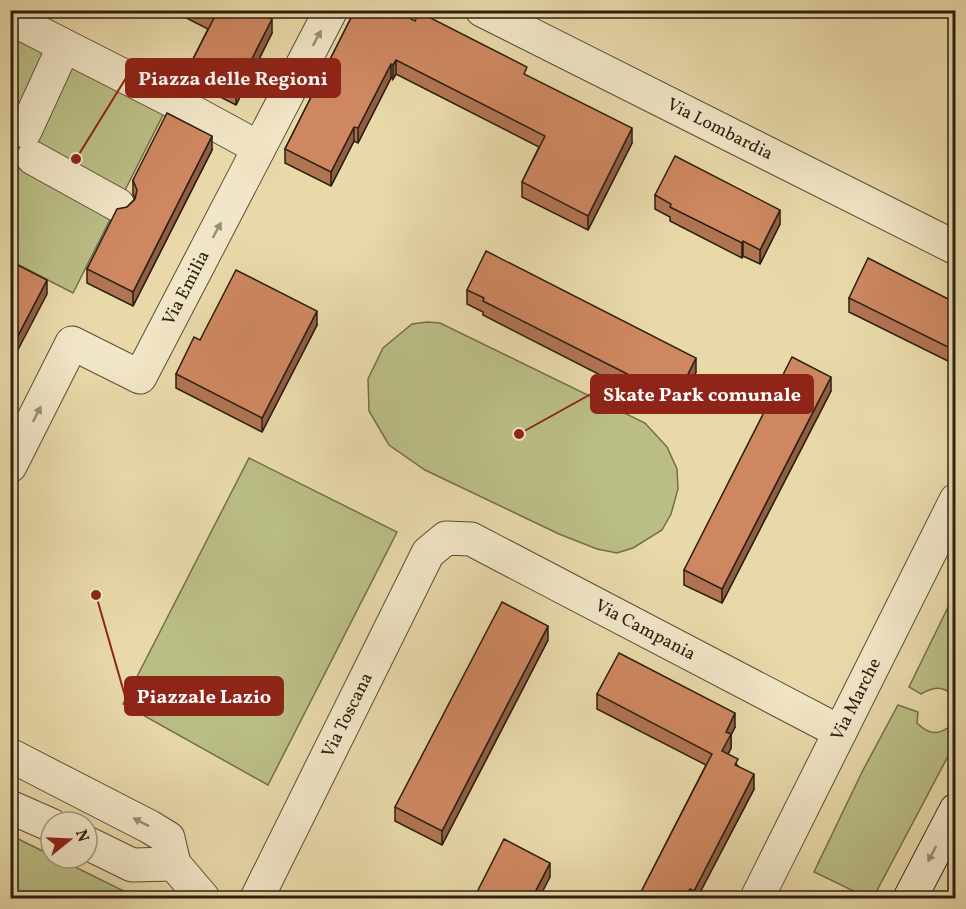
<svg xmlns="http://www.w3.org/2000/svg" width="966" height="909" font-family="Vollkorn,serif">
<rect width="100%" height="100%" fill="#e9d9a9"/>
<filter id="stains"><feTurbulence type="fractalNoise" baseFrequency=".00333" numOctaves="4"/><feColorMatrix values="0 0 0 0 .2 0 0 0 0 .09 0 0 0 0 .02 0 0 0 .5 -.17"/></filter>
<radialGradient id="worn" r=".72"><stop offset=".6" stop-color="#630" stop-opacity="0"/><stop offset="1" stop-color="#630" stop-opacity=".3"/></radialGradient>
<path fill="#babe85" stroke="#726f4c" stroke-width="1.5" d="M10 34 164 113 73 293 11 261Z
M427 322 440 323 645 423 667 447 677 469 678 489 671 514 662 530 633 548 617 553 597 549 559 534 425 470 389 445 369 411 368 379 383 348 412 324Z
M249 458 397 532 268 785 123 704Z
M955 593V701C948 685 935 686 921 694L909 687Z
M898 705 918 712 917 723C928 734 938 736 950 726L955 728V743L873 898H868L814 872 862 772Z
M12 836 51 855V858H57L134 896 133 898H11L10 840Z"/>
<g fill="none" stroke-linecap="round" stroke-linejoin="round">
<g stroke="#5a4e38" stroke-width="35">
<g id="street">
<path id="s1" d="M482 10 956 248"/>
<path d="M10 18 171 100 259 148"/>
<path d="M25 131 64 46"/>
<path d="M33 158 118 205"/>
<path id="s2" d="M10 466 72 343 140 377 331 10"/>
<path d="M10 755 150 827 168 838 174 864 203 898"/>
<path d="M10 807 51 825"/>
<path d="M87 843 132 865 174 864"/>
<path id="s3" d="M257 898 428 553 446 538 471 539 840 732"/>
<path id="s4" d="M757 898 956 500"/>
</g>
</g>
<g stroke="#2b2012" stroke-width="35">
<path id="secondary" d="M910 898 956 810"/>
</g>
<use href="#street" stroke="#f1e6c7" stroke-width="33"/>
<use href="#secondary" stroke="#f1e6c7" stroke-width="33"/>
</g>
<path fill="#b17453" stroke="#2b2012" stroke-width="1.5" d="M171 10H267L265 15 272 33 236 105 189 81V67L208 29Z
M355 10 527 76 632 143 588 230 522 197V182L539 147 396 74 393 79 391 78 358 143 354 141 331 186 285 163V149Z
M212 150 133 306 87 283V269L127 207 135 199 133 194V180Z
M655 195 780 224 760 264 743 256 742 258 670 221V217L655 209Z
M467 290 696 372 677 410 659 401 657 404 483 315V312L467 304Z
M849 298 956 303V365L849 312Z
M317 325 262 432 176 388V374L200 340Z
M831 391 722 603 684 585V570Z
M548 640 442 845 395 821V807Z
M597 694 735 727 731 735V748L728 754 738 766 754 789 697 898H638L706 765 597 709Z"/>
<path fill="#905e44" stroke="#2b2012" stroke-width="1.5" d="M261 10H267V12L260 27V13Z
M272 19V33L236 105V90Z
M396 60V74L393 79V65Z
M391 64V78L358 143V128Z
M354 127V141L331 186V172Z
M632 128V143L588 230V216Z
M212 136V150L133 306V292Z
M780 210V224L760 264V250Z
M743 241V256L742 258V243Z
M47 280V294L10 365V351Z
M317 311V325L262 432V418Z
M696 358V372L677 410V396Z
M831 377V391L722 603V589Z
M659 387V401L657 404V389Z
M548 626V640L442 845V831Z
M735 713V727L731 735V748L722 766V751L726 732Z
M754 774V789L697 898H694V891Z
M550 863V877L539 898H532Z
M690 889V898H684Z"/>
<path fill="#ce8761" stroke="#2b2012" stroke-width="1.5" d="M199 10H261L260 13 272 19 236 90 189 67 214 18Z
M355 10H395L415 21 419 12 527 67 524 74 632 128 588 216 522 182 545 136 396 60 393 65 391 64 358 128 354 127 331 172 285 149Z
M167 113 212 136 133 292 87 269 117 209 127 207 135 199 137 190 133 180Z
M675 156 780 210 760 250 743 241 742 243 670 207 671 204 655 195Z
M486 251 696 358 677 396 659 387 657 389 483 301 484 298 467 290Z
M868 258 956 303V351L849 298Z
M10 261 47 280 10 351Z
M236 270 317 311 262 418 176 374 194 337 200 340Z
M792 357 831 377 722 589 684 570Z
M502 602 548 626 442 831 395 807Z
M619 653 735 713 726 732 731 734 722 751 738 759 735 765 754 774 694 891 690 889 684 898H638L712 754 597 694Z
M504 839 550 863 532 898H474Z"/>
<defs><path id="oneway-solid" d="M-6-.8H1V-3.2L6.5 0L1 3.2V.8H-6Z" transform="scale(1.5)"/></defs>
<g fill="#988d76">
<use href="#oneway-solid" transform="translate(317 38) rotate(-62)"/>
<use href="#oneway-solid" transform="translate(217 230) rotate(-62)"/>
<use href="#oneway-solid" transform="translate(37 414) rotate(-63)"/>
<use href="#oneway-solid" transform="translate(141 822) rotate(-153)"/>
<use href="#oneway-solid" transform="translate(932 854) rotate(118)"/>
</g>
<g text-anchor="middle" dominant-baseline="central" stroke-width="4.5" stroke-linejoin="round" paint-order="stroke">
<g font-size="18" fill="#2b2012" stroke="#f1e6c7">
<text stroke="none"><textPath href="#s1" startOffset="266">Via Lombardia</textPath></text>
<text stroke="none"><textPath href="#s2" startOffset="314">Via Emilia</textPath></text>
<text stroke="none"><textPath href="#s3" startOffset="630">Via Campania</textPath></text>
<text stroke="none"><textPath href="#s4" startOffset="222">Via Marche</textPath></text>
<text stroke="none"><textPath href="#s3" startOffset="204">Via Toscana</textPath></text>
</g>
</g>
<path fill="none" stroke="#8f2418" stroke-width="2" d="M76 159L126 78M519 434L591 394M96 595L125 696"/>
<g fill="#8f2418" stroke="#f1e6c7" stroke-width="2">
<circle cx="76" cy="159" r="6"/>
<circle cx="519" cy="434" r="6"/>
<circle cx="96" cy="595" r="6"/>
</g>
<g fill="#8f2418" stroke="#8f2418" stroke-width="2">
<rect x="126" y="59" width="214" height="38" rx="6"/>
<rect x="591" y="375" width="222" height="38" rx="6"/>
<rect x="125" y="677" width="158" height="38" rx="6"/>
</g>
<g font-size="20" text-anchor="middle" font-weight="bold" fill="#fff">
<text x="233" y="85">Piazza delle Regioni</text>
<text x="702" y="401">Skate Park comunale</text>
<text x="204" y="703">Piazzale Lazio</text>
</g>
<rect width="966" height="909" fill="none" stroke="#e9d9a9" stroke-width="36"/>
<rect x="12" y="12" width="942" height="885" fill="none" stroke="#2b2012" stroke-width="3"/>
<rect x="18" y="18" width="930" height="873" fill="none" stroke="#2b2012" stroke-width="1.5"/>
<g transform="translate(69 840) rotate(72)"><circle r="28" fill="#f1e6c7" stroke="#a2977f" stroke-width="1.5"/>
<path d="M0-4.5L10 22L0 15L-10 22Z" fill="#8f2418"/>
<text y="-9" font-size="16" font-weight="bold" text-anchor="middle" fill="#2b2012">N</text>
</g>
<rect width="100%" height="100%" filter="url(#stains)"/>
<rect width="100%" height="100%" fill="url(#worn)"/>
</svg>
